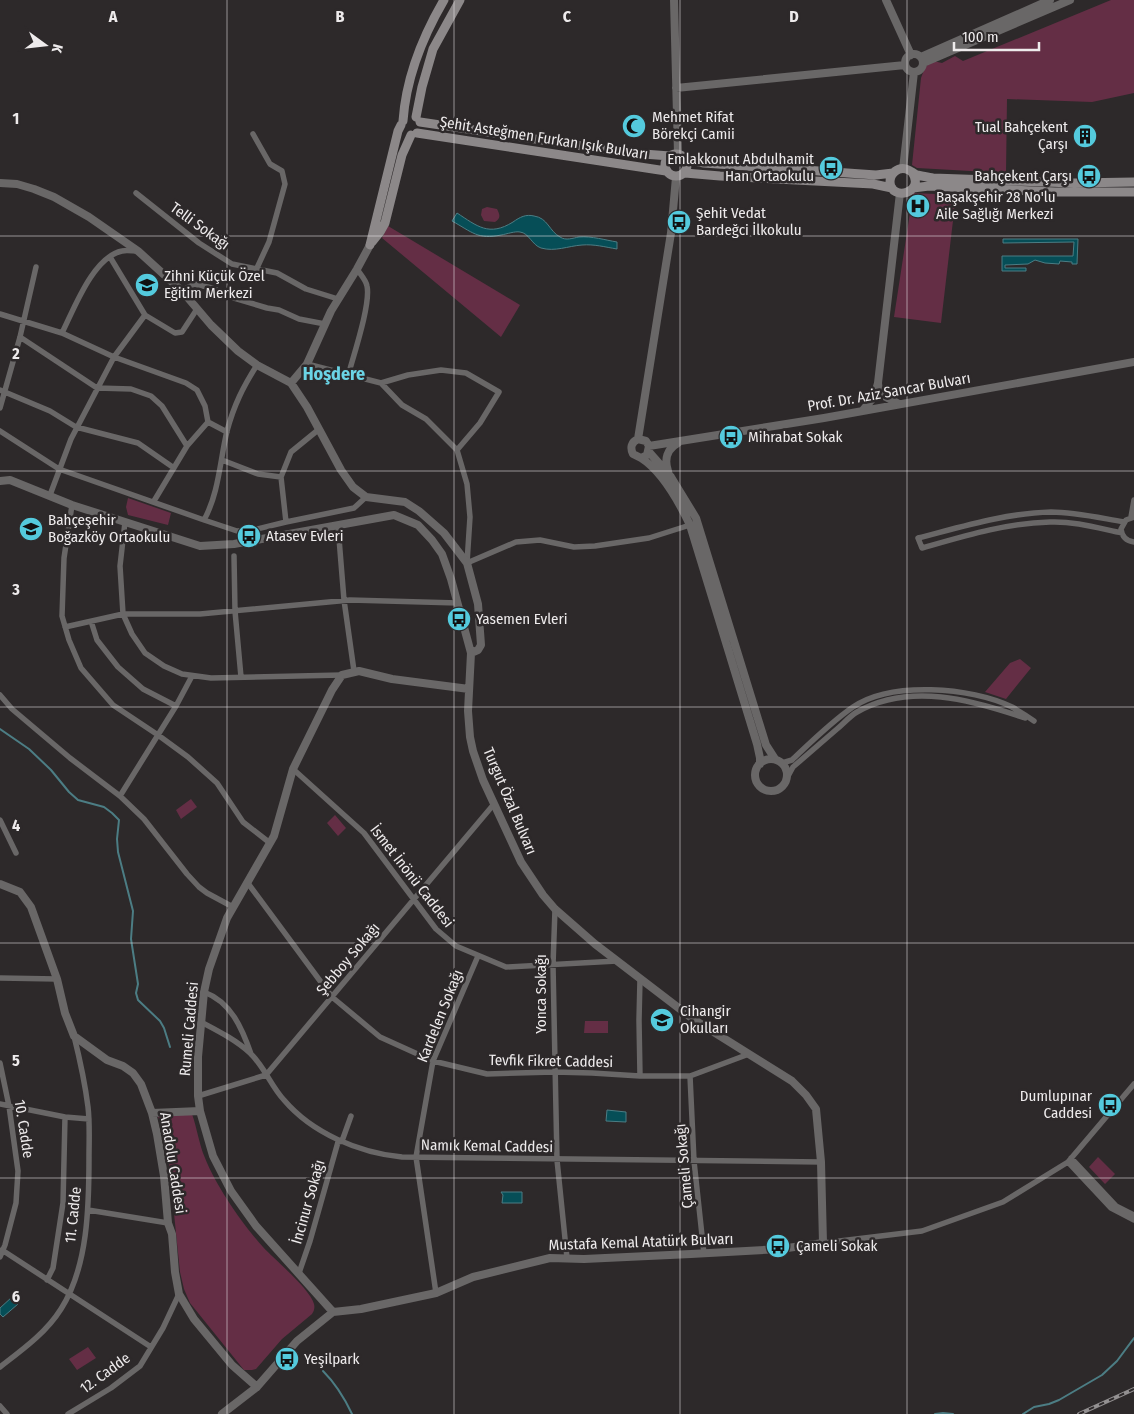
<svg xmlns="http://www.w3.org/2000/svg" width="1134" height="1414" font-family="'Fira Sans Condensed',sans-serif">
<rect width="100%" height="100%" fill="#2d292a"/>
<path fill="#642e45" d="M1111 0H1134V93L1092 102 1007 99 1006 173 917 168 912 165 921 78 925 67 933 61 942 63 955 56 963 61Z
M913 193 956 195 941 323 894 317Z
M487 207 497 209C500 215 501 218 495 222L484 221 481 215 482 209Z
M388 226 520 305 501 337 382 238Z
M128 498 171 513 168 525 128 515 126 507Z
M1020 659 1031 668 1006 699 985 692 1010 663Z
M191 799 197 807 181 819 176 810Z
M335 815 346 828 338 836 327 823Z
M585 1021H608V1033H584Z
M192 1114C197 1128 199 1144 205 1158 216 1186 243 1225 263 1247 275 1260 310 1289 314 1304 315 1308 314 1311 312 1314L282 1339 256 1369 252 1370H244L190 1303 184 1289 180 1272 168 1155 158 1116Z
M1098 1157 1115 1174 1105 1184 1089 1167Z
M88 1347 96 1358 77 1370 69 1359Z"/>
<path fill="#064e57" stroke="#4c7d84" d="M457 213C477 226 489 237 513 222 520 217 526 214 534 216 548 218 549 231 560 237 566 241 573 238 579 237 592 236 605 240 617 242V249C605 247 594 244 582 245 568 246 555 252 541 248 532 245 529 233 520 232 515 231 507 234 501 235 478 240 472 232 452 221Z
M1003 239H1078L1077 264H1072V262L1060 261 1059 264 1045 263 1035 260 1028 264 1005 265V268H1026V271H1002V256H1073L1074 242 1003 243Z
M607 1110 626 1112V1122L606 1121Z
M501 1192H522V1203H502L503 1195Z
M12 1297 18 1304 3 1317 0 1314V1308Z"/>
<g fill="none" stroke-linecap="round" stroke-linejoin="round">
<path stroke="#4c7d84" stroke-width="2" d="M0 729 29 749 51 770 69 792 78 800 104 807 112 813 119 820 117 839 118 852 133 911 131 939 138 984 136 993 138 1000 160 1021 164 1028 170 1047
M323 1371C336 1384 344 1397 352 1414
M935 1414 943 1413 953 1414
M1023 1414 1034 1407 1049 1404 1059 1400 1102 1375 1117 1361 1134 1338"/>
<path stroke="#696767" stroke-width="5.5" d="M253 134 270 164 282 171 285 184 269 242 256 270
M136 193 199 243 232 264 277 273 306 289 338 299
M110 257 145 315 175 333 182 332 197 309
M182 291 194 284 212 288 234 298 267 308 279 310 299 319 325 324
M0 314 62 333 114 357 71 439 50 495
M145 315 114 357 186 383 197 390 205 406 208 422
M62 333C74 309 93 257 122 251 126 250 133 251 138 251
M20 337 97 388 131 389 151 396 162 406 187 446
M307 364 381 383 408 375 441 370 466 373 499 392 480 423 457 450 426 419 402 405 381 383
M348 376C353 357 371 304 367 286 366 280 360 274 357 269
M0 390 50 411 76 427 138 443 174 468
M0 408 20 337 36 267
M0 431 59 469 204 520C219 493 220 460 227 431 234 405 243 387 257 365
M457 450 467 484 470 517 467 563 516 542 540 540 574 547 595 546 649 538 690 525
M222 460 258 474 281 477 291 452 318 430
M281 477 286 522 354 508 366 497
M154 501 187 446 208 422 227 432
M72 505 64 558 62 616 69 640 81 668 113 705 158 735 188 757 217 783 243 822 270 843
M1131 517 1134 500
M1134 517 1126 520 1121 529C1122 537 1126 541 1134 542
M204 520 237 531 253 530 286 522
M125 522 120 566 123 614 132 634 145 653 164 666 182 674 211 678 342 675
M338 526 344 600 354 671
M1122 533C1098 528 1074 521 1050 522 1006 523 964 536 922 548L918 538C961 527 1006 513 1051 512 1075 512 1100 518 1124 522
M234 556 235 611 241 677
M91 621 97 640 118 667 143 689 176 706
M65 627 123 614H200L350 600 458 603
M0 695 12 709 70 758 120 796 144 819 187 874 199 887 207 893 233 907
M782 763 792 760C811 742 831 722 853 707 891 681 971 687 1012 707 1019 711 1027 716 1034 721
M293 769 364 833 436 929 456 946 506 967 617 961
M787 778 793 767C807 755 822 742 837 729 843 724 850 716 857 712 910 682 972 700 1025 718
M120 796 176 706 192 676
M0 820 16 853
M247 882 332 997 380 1037 433 1061 487 1074 554 1072 592 1073 640 1076H690L749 1054
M555 909 553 965 557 1160 567 1258
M0 978 57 979
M640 979 639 1020 640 1076
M204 992C231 1002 242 1028 251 1054
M201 1022C218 1031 236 1040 250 1053 264 1066 271 1086 284 1100 312 1133 359 1153 402 1157L821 1162
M0 1063 9 1106 18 1171 16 1203 5 1245 0 1257
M690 1076 694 1161 704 1254
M198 1096 266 1075 494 804
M0 1104 65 1117 89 1119
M1071 1158 1116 1206 1134 1215
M1068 1162 1111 1208 1134 1220
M88 1210 168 1223
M823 1243 922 1231 1003 1202 1068 1162 1134 1084
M2 1250 151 1347
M299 1273 310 1241 338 1142 342 1141 351 1116
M47 1280 53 1268 63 1203 65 1117
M436 1293 416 1157 433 1061 478 956
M0 1367C22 1350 46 1333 61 1309 88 1267 89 1206 89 1157 89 1141 90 1124 88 1107 85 1083 80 1060 74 1036
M0 1406 7 1414
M68 1414 111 1388 140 1366 163 1328 179 1294"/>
<path stroke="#696767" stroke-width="8" d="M674 0 678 154
M886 0 911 55
M905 63a9 9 0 1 1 18 0a9 9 0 1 1-18 0Z
M921 57 1050 0
M923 63 1070 0
M676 88 905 65
M903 169 914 72
M0 183 17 184 34 189 54 197 89 217 138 251 182 291 211 325 238 351 257 365 291 383 307 407 341 470 353 487 366 497 405 502 419 511 444 533 467 563 478 604 481 645 478 650 471 653
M291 383 307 364 331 311 357 269 370 245
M878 383 900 193
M863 410 874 397 878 383 879 392 884 396 899 404
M638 439 646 441 649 446 647 455 641 458 633 454C630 448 631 442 638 439L671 233 676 177
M649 446 824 418 1134 362
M649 452 671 477 696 518 766 745 775 759
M641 458C663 472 679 502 690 525L757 744 760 758V764
M668 471C664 459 667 449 678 443
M0 481 10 480 72 505 200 546 234 544 394 515 418 525 432 540 442 554 451 579 471 653 468 711 470 737 473 751 483 780 521 862 543 895 555 909 595 944 693 1019 792 1081 806 1095 816 1109 821 1162 823 1243 780 1249 691 1254 584 1259 550 1258 473 1277 436 1293 361 1309 333 1312 297 1341 257 1387 222 1414
M755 775a16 16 0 1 1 32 0a16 16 0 1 1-32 0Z
M0 884 20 892 31 907 57 979 65 1013 74 1036 107 1060 123 1066 133 1073 141 1084 152 1113 157 1134 164 1176 168 1223 172 1234 175 1272 179 1294 194 1319 232 1365 257 1387
M152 1113 200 1111
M333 1312 256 1226 231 1191 213 1156 200 1111 198 1096V1057L204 992 209 969 227 918 274 836 293 769 332 690 342 675 359 671 392 679 469 689"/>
<path stroke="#8c8889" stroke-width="9" d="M416 117 422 87 433 49 460 0
M403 121C406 78 423 36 444 0
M420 122 630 153 670 156
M417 133 666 171
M665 165a11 11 0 1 1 22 0a11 11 0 1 1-22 0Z
M686 159 704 163 746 166 876 175 893 173
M912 172C926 193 891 202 890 182 890 173 898 167 906 169 910 170 913 173 917 175 922 176 927 177 933 178L1074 183 1134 182
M685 173 720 176 873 184 892 188
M913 188 929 186 1055 192H1134
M372 242 380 232 385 223 402 155 411 135
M370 245 398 131 401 125"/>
<g stroke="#928f90" stroke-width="4">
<path id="rail" d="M1079 1414 1134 1389"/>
</g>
<use href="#rail" stroke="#2d292a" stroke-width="2" stroke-dasharray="5.5" stroke-linecap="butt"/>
</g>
<path fill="none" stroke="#eeebec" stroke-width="1" stroke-opacity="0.55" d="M227 0V1414M454 0V1414M680 0V1414M907 0V1414M0 236H1134M0 471H1134M0 707H1134M0 943H1134M0 1178H1134"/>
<defs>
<g id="mosque-disc" transform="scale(1.25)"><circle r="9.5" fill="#54cadd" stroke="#2d292a"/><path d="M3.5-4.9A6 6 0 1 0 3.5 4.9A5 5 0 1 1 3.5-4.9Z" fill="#111"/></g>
<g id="building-disc" transform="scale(1.25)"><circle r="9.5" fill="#54cadd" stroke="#2d292a"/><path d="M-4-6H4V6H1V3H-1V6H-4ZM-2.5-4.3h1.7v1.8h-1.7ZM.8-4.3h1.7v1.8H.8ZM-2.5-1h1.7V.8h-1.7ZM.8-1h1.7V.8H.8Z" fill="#111"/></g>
<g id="bus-disc" transform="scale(1.25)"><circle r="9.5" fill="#54cadd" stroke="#2d292a"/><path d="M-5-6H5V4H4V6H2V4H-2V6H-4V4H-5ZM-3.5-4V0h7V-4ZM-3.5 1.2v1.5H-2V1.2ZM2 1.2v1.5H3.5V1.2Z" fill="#111"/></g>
<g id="hospital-disc" transform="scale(1.25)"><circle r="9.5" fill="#54cadd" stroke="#2d292a"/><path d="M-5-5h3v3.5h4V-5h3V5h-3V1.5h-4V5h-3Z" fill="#111"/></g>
<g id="school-disc" transform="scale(1.25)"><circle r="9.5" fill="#54cadd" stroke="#2d292a"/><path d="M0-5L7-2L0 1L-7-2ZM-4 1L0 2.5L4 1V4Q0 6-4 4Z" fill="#111"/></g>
</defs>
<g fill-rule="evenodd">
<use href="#mosque-disc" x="634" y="126"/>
<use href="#building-disc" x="1085" y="136"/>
<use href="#bus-disc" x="831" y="168"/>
<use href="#bus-disc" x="1089" y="176"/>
<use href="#hospital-disc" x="918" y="206"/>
<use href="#bus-disc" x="679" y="222"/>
<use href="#school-disc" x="147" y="285"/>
<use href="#bus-disc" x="731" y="437"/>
<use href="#school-disc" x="31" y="529"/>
<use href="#bus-disc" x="249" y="536"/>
<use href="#bus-disc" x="459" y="619"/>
<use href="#school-disc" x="662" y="1020"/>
<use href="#bus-disc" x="1110" y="1105"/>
<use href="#bus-disc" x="778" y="1246"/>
<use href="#bus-disc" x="287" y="1359"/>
</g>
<g text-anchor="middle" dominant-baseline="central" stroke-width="5" stroke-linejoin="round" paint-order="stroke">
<g font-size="15" fill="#eeebec" stroke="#2d292a" text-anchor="start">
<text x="652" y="117">Mehmet Rifat<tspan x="652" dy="17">Börekçi Camii</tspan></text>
<text x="1068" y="127" text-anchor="end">Tual Bahçekent<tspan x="1068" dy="17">Çarşı</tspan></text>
<text x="814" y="159" text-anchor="end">Emlakkonut Abdulhamit<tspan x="814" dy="17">Han Ortaokulu</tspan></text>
<text x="1072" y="176" text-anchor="end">Bahçekent Çarşı</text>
<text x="936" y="197">Başakşehir 28 No'lu<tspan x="936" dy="17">Aile Sağlığı Merkezi</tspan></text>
<text x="696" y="213">Şehit Vedat<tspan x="696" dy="17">Bardeğci İlkokulu</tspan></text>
<text x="164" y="276">Zihni Küçük Özel<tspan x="164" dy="17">Eğitim Merkezi</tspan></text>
<text x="748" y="437">Mihrabat Sokak</text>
<text x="48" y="520">Bahçeşehir<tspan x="48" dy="17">Boğazköy Ortaokulu</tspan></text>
<text x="266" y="536">Atasev Evleri</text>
<text x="476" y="619">Yasemen Evleri</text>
<text x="680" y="1011">Cihangir<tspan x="680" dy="17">Okulları</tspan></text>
<text x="1092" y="1096" text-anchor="end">Dumlupınar<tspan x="1092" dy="17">Caddesi</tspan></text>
<text x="796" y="1246">Çameli Sokak</text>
<text x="304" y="1359">Yeşilpark</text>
</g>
<g font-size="15" fill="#eeebec" stroke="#2d292a">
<text transform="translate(544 138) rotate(9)">Şehit Asteğmen Furkan Işık Bulvarı</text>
<text transform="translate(200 226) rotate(36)">Telli Sokağı</text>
<text transform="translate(889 392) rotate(-10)">Prof. Dr. Aziz Sancar Bulvarı</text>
<text transform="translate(510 801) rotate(67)">Turgut Özal Bulvarı</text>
<text transform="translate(412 876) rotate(52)">İsmet İnönü Caddesi</text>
<text transform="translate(348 959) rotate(-50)">Şebboy Sokağı</text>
<text transform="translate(541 994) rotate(-90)">Yonca Sokağı</text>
<text transform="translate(440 1016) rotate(-68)">Kardelen Sokağı</text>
<text transform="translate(189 1029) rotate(-85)">Rumeli Caddesi</text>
<text transform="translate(551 1061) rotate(1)">Tevfik Fikret Caddesi</text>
<text transform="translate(24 1129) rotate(81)">10. Cadde</text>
<text transform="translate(487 1146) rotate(1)">Namık Kemal Caddesi</text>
<text transform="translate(173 1163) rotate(81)">Anadolu Caddesi</text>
<text transform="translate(684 1166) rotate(-95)">Çameli Sokağı</text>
<text transform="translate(308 1202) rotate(-74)">İncinur Sokağı</text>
<text transform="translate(73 1215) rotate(-84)">11. Cadde</text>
<text transform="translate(641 1242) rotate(-2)">Mustafa Kemal Atatürk Bulvarı</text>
<text transform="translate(105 1373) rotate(-36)">12. Cadde</text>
</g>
<g font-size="18" font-weight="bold" fill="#6bd4e5" stroke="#2d292a">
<text x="334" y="374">Hoşdere</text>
</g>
</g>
<g font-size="16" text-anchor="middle" font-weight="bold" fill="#eeebec" stroke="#2d292a" stroke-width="5" stroke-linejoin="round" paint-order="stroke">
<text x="113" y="22">A</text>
<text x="340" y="22">B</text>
<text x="567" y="22">C</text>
<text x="794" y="22">D</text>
<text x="16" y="124">1</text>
<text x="16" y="359">2</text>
<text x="16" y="595">3</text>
<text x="16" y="831">4</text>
<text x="16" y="1066">5</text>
<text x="16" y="1302">6</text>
</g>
<g transform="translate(45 45) rotate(105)" stroke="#2d292a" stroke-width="4" paint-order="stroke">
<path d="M0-4L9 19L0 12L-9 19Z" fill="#eeebec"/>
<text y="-8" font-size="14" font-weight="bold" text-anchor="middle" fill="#eeebec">K</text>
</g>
<path d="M954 42v8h85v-8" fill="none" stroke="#eeebec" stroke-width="2.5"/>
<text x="962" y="42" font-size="15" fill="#eeebec" stroke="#2d292a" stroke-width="4" paint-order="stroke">100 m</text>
</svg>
